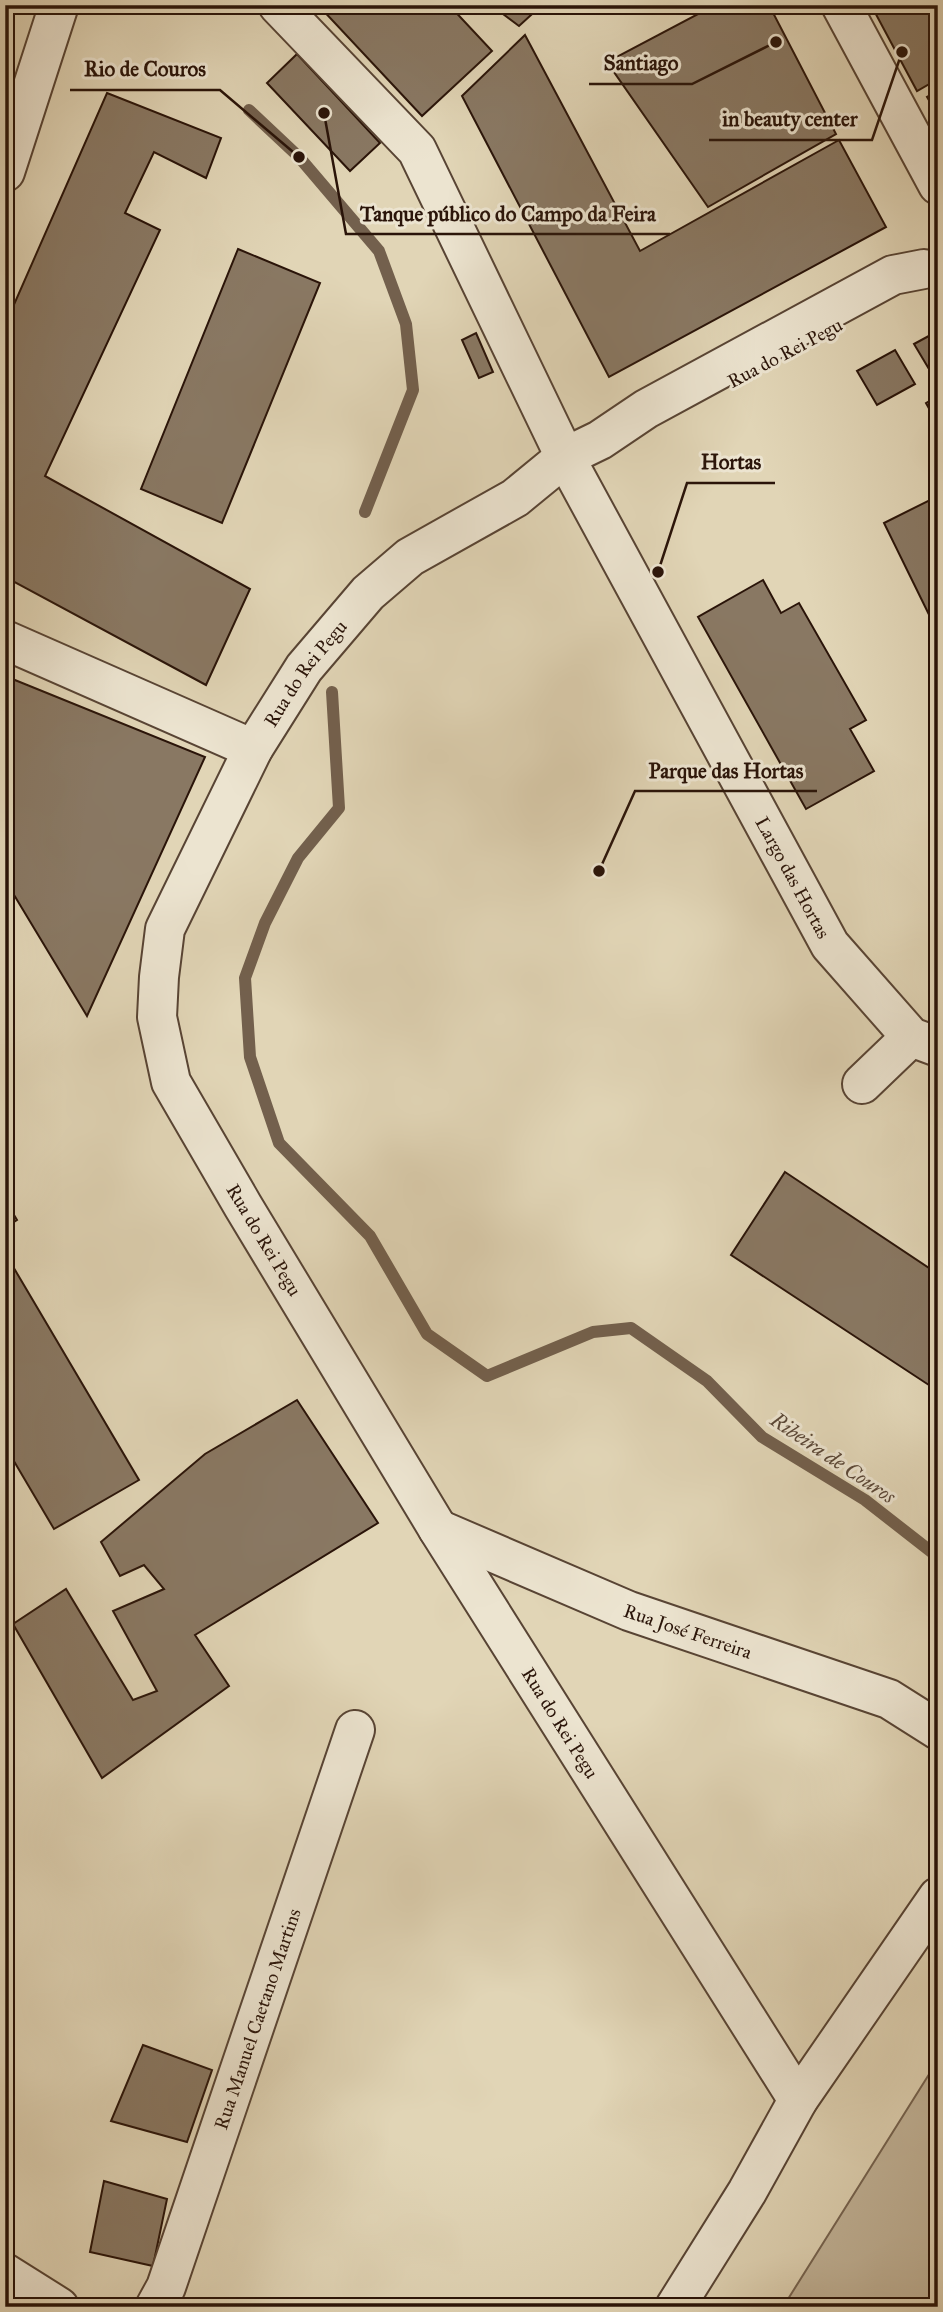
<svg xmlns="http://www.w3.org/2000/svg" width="943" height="2312" font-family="'IM FELL Great Primer',serif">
<rect width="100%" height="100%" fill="#e1d5b6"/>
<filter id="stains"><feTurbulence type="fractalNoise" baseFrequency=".00286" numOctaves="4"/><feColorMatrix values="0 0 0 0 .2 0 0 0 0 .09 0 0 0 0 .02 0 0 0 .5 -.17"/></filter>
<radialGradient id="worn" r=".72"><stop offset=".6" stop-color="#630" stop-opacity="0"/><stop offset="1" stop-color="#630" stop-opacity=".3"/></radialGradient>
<path fill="#c2b499" stroke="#766451" stroke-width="2" d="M938 2060 936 2270 938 2307H783Z"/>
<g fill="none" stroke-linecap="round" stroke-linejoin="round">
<path stroke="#73604d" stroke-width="12" d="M249 110 299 157 379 251 406 324 413 390 365 512
M332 692 339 808 298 858 265 923 245 978 250 1057 279 1143 370 1236 427 1334 487 1376 593 1332 631 1328 707 1381 762 1437 865 1500 938 1557"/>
</g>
<path fill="#897863" stroke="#2a1409" stroke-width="2" d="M318 5H449L492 51 422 116Z
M491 5H542L519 26Z
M715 5H769L836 134 708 207 607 62Z
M871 5H936L938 8V79L917 91Z
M525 35 640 251 839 140 886 227 609 377 462 96Z
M297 54 380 143 350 171 267 83Z
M938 91V116L927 97Z
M107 93 221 138 206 178 154 152 125 213 160 230 45 476 250 589 206 685 5 577V325Z
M238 249 320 283 222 523 141 489Z
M938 331V370L932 374 914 344Z
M476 333 493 372 479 378 462 340Z
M895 350 915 384 877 405 857 371Z
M938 396V420L936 421 926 403Z
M938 496V633L884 523Z
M763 580 781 613 799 603 866 720 850 729 874 771 806 809 698 617Z
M5 676 205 757 87 1016 5 880Z
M785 1172 938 1274V1391L731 1255Z
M5 1200 17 1220 5 1228Z
M5 1253 139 1480 54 1529 5 1446Z
M297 1400 378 1523 195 1635 229 1686 102 1778 13 1624 66 1589 133 1700 157 1691 113 1611 164 1589 144 1565 120 1576 101 1542 205 1454Z
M143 2045 212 2070 187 2142 111 2121Z
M104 2181 167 2199 153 2266 90 2252Z"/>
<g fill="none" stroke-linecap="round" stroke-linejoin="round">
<g stroke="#584434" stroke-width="42">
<g id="minor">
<path id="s1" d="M278 5 417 150 565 457 830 945 911 1037 938 1047"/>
<path d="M841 5 938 185"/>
<path d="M5 640 253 749"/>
<path d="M862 1084 911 1037"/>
<path id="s2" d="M438 1529 629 1611 889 1699 938 1730"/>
<path id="s3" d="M798 2100 438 1529 243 1206 171 1082 157 1017 159 977 165 929 253 749 304 668 368 593 410 557 515 498 565 457 600 440 646 409 893 275 924 269"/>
<path d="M5 2273 59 2307"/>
<path id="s4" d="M155 2307 166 2287 355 1730"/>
<path d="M675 2307 747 2192 798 2100 938 1897"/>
</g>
</g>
<g stroke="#584434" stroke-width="42">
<path id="tertiary" d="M5 172 59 5"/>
</g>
<use href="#minor" stroke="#ece4d0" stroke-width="38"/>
<use href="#tertiary" stroke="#ece4d0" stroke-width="38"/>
</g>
<g text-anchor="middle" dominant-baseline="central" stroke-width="6" stroke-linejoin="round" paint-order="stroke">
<g font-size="19" fill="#2a1409" stroke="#ece4d0">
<text transform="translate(785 353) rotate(-28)">Rua do Rei Pegu</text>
<text stroke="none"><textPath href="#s3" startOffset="1643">Rua do Rei Pegu</textPath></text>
<text stroke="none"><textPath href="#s1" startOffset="1020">Largo das Hortas</textPath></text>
<text transform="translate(264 1240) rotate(59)">Rua do Rei Pegu</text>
<text stroke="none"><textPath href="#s2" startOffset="270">Rua José Ferreira</textPath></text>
<text transform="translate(560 1723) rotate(58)">Rua do Rei Pegu</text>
<text stroke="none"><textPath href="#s4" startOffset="306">Rua Manuel Caetano Martins</textPath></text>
</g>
<g font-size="21" font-style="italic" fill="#5a4737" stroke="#ece4d0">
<text transform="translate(833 1458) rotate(34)">Ribeira de Couros</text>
</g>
</g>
<path fill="none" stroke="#2a1409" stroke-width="2.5" d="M776 42L692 84H589M299 157L220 90H70M902 52L872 140H709M324 113L346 234H670M658 572L687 483H775M599 871L635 791H817"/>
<g fill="#2a1409" stroke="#ece4d0" stroke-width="2.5">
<circle cx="776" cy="42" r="7"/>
<circle cx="299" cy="157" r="7"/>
<circle cx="902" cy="52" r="7"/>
<circle cx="324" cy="113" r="7"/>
<circle cx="658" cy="572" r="7"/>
<circle cx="599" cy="871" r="7"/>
</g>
<g font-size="21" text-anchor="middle" font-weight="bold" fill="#2a1409" stroke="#ece4d0" stroke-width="6" stroke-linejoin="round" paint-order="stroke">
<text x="641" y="70">Santiago</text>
<text x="145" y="76">Rio de Couros</text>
<text x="790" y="126">in beauty center</text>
<text x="508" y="221">Tanque público do Campo da Feira</text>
<text x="731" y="469">Hortas</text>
<text x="726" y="778">Parque das Hortas</text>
</g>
<rect width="943" height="2312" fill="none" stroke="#e1d5b6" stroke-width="28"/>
<rect x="7" y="7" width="929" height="2298" fill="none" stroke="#2a1409" stroke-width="3.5"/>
<rect x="14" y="14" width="915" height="2284" fill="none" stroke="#2a1409" stroke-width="2"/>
<rect width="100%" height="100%" filter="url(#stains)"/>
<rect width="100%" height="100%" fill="url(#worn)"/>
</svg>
